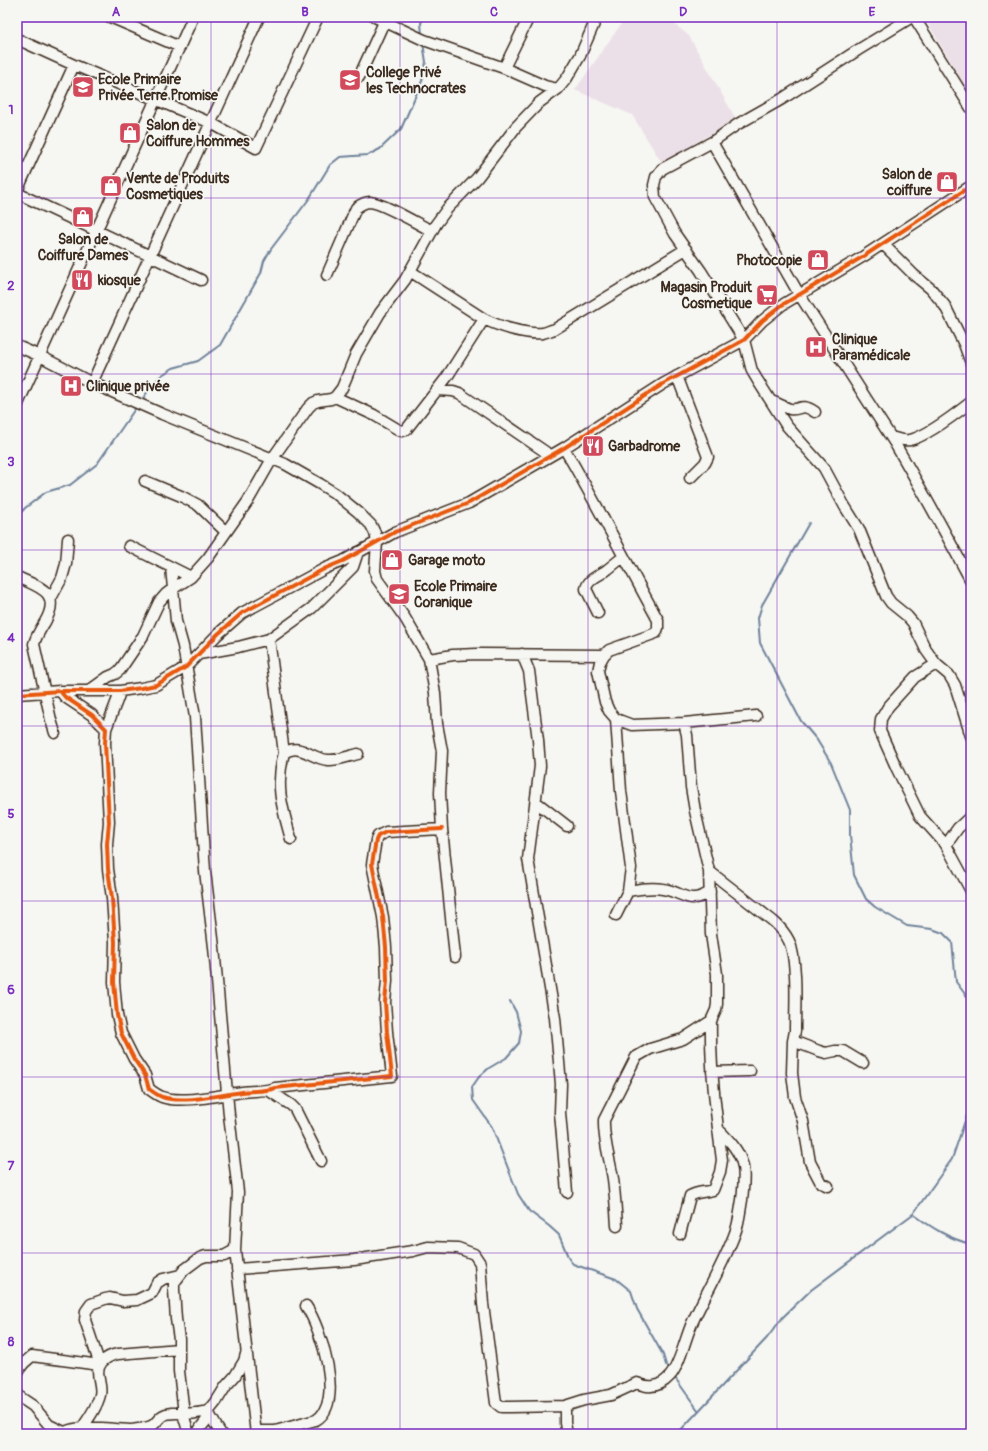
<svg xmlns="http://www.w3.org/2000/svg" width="988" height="1451" font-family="Pangolin,sans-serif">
<rect width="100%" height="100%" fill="#f6f6f2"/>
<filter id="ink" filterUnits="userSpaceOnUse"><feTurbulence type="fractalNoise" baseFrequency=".025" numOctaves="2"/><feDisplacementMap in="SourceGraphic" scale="8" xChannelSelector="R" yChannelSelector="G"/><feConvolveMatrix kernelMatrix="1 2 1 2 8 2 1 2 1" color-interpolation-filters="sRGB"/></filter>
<g filter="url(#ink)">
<path fill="#ece0e8" d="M626 17H666L689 36 736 119 662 163 632 115 575 90Z
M924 17H971V96Z"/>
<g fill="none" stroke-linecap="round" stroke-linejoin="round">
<path stroke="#6f839a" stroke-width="2" d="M422 35 421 23 424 17
M141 401 153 384 162 375 173 368 198 361 220 345 261 273 264 261 271 249 309 199 330 165 340 157 368 155 380 149 401 129 422 81 426 62 423 43
M17 517 25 508 46 492 70 485 97 464 137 406
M809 523 762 605 758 618 760 643 801 721 817 740 831 763 850 810V835L854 875 866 899 875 907 907 926 932 929 943 933 952 942 956 982 971 1002
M510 1001 516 1012 521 1031 519 1043 506 1058 489 1068 479 1077 472 1087 473 1100 492 1127 518 1194 529 1211 549 1226 559 1235 569 1259 573 1264 616 1279 631 1291 637 1309 663 1355 666 1365 670 1370
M913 1214C931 1227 949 1239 971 1244
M673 1375 698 1410
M677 1434 767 1338 783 1317 811 1290 913 1214 952 1159 971 1103"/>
<g stroke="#3b2a1e" stroke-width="13">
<path id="minor" d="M110 17 180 47
M375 17 424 40 504 68 545 86 558 89
M912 17 858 50 782 99 738 124 712 142 662 169 656 177 654 185 655 197 675 234 701 271 744 340 752 371 758 381 786 425 824 468 844 505 859 529 886 596 891 603 907 616 913 623 926 650 936 664 949 675 955 685 971 736
M914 17 971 108
M17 39 74 65 211 123 256 148 318 17
M504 68 529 17
M359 77 384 22
M712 142 799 294 894 442C921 488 946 534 971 581
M17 191 74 65
M17 193 201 280
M883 244 914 275 931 289 945 306 964 344 971 363
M410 271 484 319C498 326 526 335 543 333 547 332 551 330 555 329L686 249
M327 275 356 208C360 205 364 202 370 202 383 203 418 224 432 231
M17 346 40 356 92 383 259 17
M677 376 708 457 705 463 690 478
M92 383 162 414 285 464 320 484 336 494 358 512 371 525 375 533 377 542 375 571 377 579 405 618 429 659 435 693 437 724 442 751 440 793 442 829 455 957
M437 390 453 391 459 393 550 455
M335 397 374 415 399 430 402 431 406 430 447 377 484 319
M771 401C777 403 784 407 790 409 801 411 800 402 815 412
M17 406 193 17
M891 437C897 439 904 441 910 440 927 436 957 413 971 402
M564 448C597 504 626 562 658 620V628L656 633 609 650 604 655 600 662 598 671 605 702 609 711 616 719 632 725 684 723
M145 481 181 496 198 505 226 532
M129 546 191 577
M171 567 176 621 183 646 195 717 205 871 214 947 229 1115 238 1192 235 1250 256 1434
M17 577C39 587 62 592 45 622 40 630 36 636 34 644L51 720 55 733
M50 600 62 578 66 564 68 539
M598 613 586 589C588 578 601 575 608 569 613 565 618 561 623 557
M269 639 284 753C275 786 282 807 291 839
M199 654 238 647 269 639 312 608 353 567 358 552
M522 654 529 671 538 740 540 766 528 859 555 1018 561 1084 560 1113 567 1192
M429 659 453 655 477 654 604 655
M936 664 915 677 888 707 881 719 880 731 897 769 920 816 946 845 971 891
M90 690 108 677 115 674 120 670 143 636 159 602 166 594 174 588 191 577 208 558 248 501 272 459 308 408 313 403 318 401 331 399 335 397 342 388 356 354 380 313 405 280 436 224 447 209 477 178 516 127 540 102 558 89 567 78 580 56 597 17
M60 691 65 697 92 715 106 729 105 743 109 822 107 844 108 869 112 898 115 942 114 982 117 1015 121 1033 134 1059 145 1075 149 1089C153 1092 157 1095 162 1097 182 1104 220 1095 242 1092 253 1090 264 1092 275 1088L392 1076 387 1032 385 1002 387 981 386 947 383 917 372 864 376 840 378 836 386 832 442 829
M17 694 60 691H120L141 688 156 685 186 667 218 634 242 613 326 568 343 561 395 532 469 503 564 448 663 384 744 340 762 321 782 305 864 256 971 186
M106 729 118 698 120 691
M284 753C300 742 311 759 328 760 337 761 349 756 358 754
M536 802 567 826
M946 845 958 828 971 816
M709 871 773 921C780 927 785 933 789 941 798 961 795 1008 795 1031L793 1041 819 1051 826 1053 835 1051H843L863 1063
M628 891C640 889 651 887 663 889 684 892 688 906 710 892
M616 915 628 891 631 868 621 791 616 719
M793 1041 792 1073 795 1097 803 1121 810 1162 821 1183 828 1186
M712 1072 750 1071
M268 1090 291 1105 295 1109 321 1161
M617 1226C616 1210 615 1194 613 1179 610 1159 603 1140 604 1120L636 1057 650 1049 683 1039 711 1021 716 1010 717 1004V974L711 934 709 871 695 811 691 787 687 735 684 723 756 716
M680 1234 690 1196C696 1192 706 1192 713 1190L720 1172 722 1160C716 1114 710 1068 711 1021
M237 1269 354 1260 413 1251 428 1247 458 1248 474 1254 480 1263 483 1304 496 1403 501 1407H510L565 1406 584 1400 611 1395 637 1383C650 1389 660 1387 670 1376 680 1365 686 1335 693 1321 707 1291 724 1263 735 1233 739 1223 740 1211 742 1200 743 1189 745 1178 743 1167 740 1151 729 1140 718 1129
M17 1372 24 1363 32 1356 100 1365 85 1320 86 1311 91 1304 105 1299 110 1298 123 1301 137 1300 152 1293 157 1283 163 1279 180 1275
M17 1393 21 1398 33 1406 49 1425 64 1432
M565 1406V1423L567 1434
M82 1428C89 1418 97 1407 100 1395 103 1384 93 1373 102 1362 107 1357 111 1355 118 1354L179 1349
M255 1431H275L316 1420C345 1403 321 1328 306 1306
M63 1434C71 1423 118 1430 132 1430 137 1429 149 1428 153 1425 156 1423 158 1419 162 1416 171 1410 185 1415 196 1413 200 1413 203 1411 208 1412L221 1434
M189 1434 183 1414V1405L179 1371V1339L176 1319 174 1290V1283L184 1270 200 1258 206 1256H224L235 1250
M197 1434 201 1427 206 1421 208 1412 216 1402 226 1386 235 1376 244 1361 246 1354"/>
</g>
<use href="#minor" stroke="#f6f6f2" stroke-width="10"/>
<g stroke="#f6f6f2" stroke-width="6">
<path id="cycleway" d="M60 691 65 697 92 715 106 729 105 743 109 822 107 844 108 869 112 898 115 942 114 982 117 1015 121 1033 134 1059 145 1075 149 1089C153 1092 157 1095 162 1097 182 1104 220 1095 242 1092 253 1090 264 1092 275 1088L392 1076 387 1032 385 1002 387 981 386 947 383 917 372 864 376 840 378 836 386 832 442 829
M17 694 60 691H120L141 688 156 685 186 667 218 634 242 613 326 568 343 561 395 532 469 503 564 448 663 384 744 340 762 321 782 305 864 256 971 186"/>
</g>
<use href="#cycleway" stroke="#e8590c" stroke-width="4"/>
</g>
</g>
<path fill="none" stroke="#7b2cbf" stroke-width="1" stroke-opacity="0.55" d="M211 17V1434M400 17V1434M588 17V1434M777 17V1434M17 198H971M17 374H971M17 550H971M17 726H971M17 901H971M17 1077H971M17 1253H971"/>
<defs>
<g id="university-square" transform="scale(1.15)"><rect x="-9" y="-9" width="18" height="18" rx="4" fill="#d1495b" stroke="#f6f6f2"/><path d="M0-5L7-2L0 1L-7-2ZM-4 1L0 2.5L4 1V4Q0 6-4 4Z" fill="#fff"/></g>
<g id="school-square" transform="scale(1.15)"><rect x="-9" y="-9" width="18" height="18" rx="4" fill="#d1495b" stroke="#f6f6f2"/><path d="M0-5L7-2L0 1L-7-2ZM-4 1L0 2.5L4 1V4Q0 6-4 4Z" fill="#fff"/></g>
<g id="shop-square" transform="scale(1.15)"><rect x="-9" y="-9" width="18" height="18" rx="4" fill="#d1495b" stroke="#f6f6f2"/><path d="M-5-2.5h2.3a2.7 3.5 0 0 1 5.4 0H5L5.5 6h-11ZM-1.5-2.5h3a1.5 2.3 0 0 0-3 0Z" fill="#fff"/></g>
<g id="restaurant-square" transform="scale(1.15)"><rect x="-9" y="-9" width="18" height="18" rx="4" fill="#d1495b" stroke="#f6f6f2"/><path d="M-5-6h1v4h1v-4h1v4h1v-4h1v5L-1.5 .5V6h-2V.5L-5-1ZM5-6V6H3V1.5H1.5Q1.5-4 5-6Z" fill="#fff"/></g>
<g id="supermarket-square" transform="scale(1.15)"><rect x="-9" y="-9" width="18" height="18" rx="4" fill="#d1495b" stroke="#f6f6f2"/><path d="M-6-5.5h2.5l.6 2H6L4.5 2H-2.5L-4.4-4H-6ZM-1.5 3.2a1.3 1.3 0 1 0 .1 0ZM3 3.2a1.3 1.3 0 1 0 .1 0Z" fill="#fff"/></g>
<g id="hospital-square" transform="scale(1.15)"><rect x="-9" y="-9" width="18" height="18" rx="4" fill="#d1495b" stroke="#f6f6f2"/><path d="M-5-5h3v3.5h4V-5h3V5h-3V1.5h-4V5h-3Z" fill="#fff"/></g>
</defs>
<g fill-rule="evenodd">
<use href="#university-square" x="350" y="80"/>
<use href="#school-square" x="83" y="87"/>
<use href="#shop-square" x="130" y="133"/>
<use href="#shop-square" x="947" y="182"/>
<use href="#shop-square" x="111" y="186"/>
<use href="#shop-square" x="83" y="217"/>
<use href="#shop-square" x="818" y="260"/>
<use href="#restaurant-square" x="82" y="280"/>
<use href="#supermarket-square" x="767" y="295"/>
<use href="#hospital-square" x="816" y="347"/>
<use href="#hospital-square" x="71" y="386"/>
<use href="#restaurant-square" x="593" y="446"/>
<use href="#shop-square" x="392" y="560"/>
<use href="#school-square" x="399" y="594"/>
</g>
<g text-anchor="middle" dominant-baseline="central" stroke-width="3.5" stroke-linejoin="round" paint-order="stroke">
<g font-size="14" font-weight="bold" fill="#3b2a1e" stroke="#f6f6f2" text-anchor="start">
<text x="366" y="72">College Privé<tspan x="366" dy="16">les Technocrates</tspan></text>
<text x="98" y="79">Ecole Primaire<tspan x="98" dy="16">Privée Terre Promise</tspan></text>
<text x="146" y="125">Salon de<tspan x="146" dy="16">Coiffure Hommes</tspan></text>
<text x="932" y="174" text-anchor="end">Salon de<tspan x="932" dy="16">coiffure</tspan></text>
<text x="126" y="178">Vente de Produits<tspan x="126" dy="16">Cosmetiques</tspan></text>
<text x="83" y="239" text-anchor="middle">Salon de<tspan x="83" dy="16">Coiffure Dames</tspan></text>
<text x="802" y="260" text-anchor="end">Photocopie</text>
<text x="98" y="280">kiosque</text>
<text x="752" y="287" text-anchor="end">Magasin Produit<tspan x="752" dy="16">Cosmetique</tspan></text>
<text x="832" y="339">Clinique<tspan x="832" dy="16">Paramédicale</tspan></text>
<text x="86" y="386">Clinique privée</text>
<text x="608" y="446">Garbadrome</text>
<text x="408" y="560">Garage moto</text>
<text x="414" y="586">Ecole Primaire<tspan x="414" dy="16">Coranique</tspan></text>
</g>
</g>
<rect width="988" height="1451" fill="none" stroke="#f6f6f2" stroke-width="44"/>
<rect x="22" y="22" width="944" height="1407" fill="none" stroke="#7b2cbf" stroke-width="1.5"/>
<g font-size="13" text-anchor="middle" font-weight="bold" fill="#7b2cbf">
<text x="116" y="16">A</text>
<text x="305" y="16">B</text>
<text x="494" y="16">C</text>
<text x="683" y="16">D</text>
<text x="872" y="16">E</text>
<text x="11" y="114">1</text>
<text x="11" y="290">2</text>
<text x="11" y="466">3</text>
<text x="11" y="642">4</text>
<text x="11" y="818">5</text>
<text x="11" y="994">6</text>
<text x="11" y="1170">7</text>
<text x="11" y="1346">8</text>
</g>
</svg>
